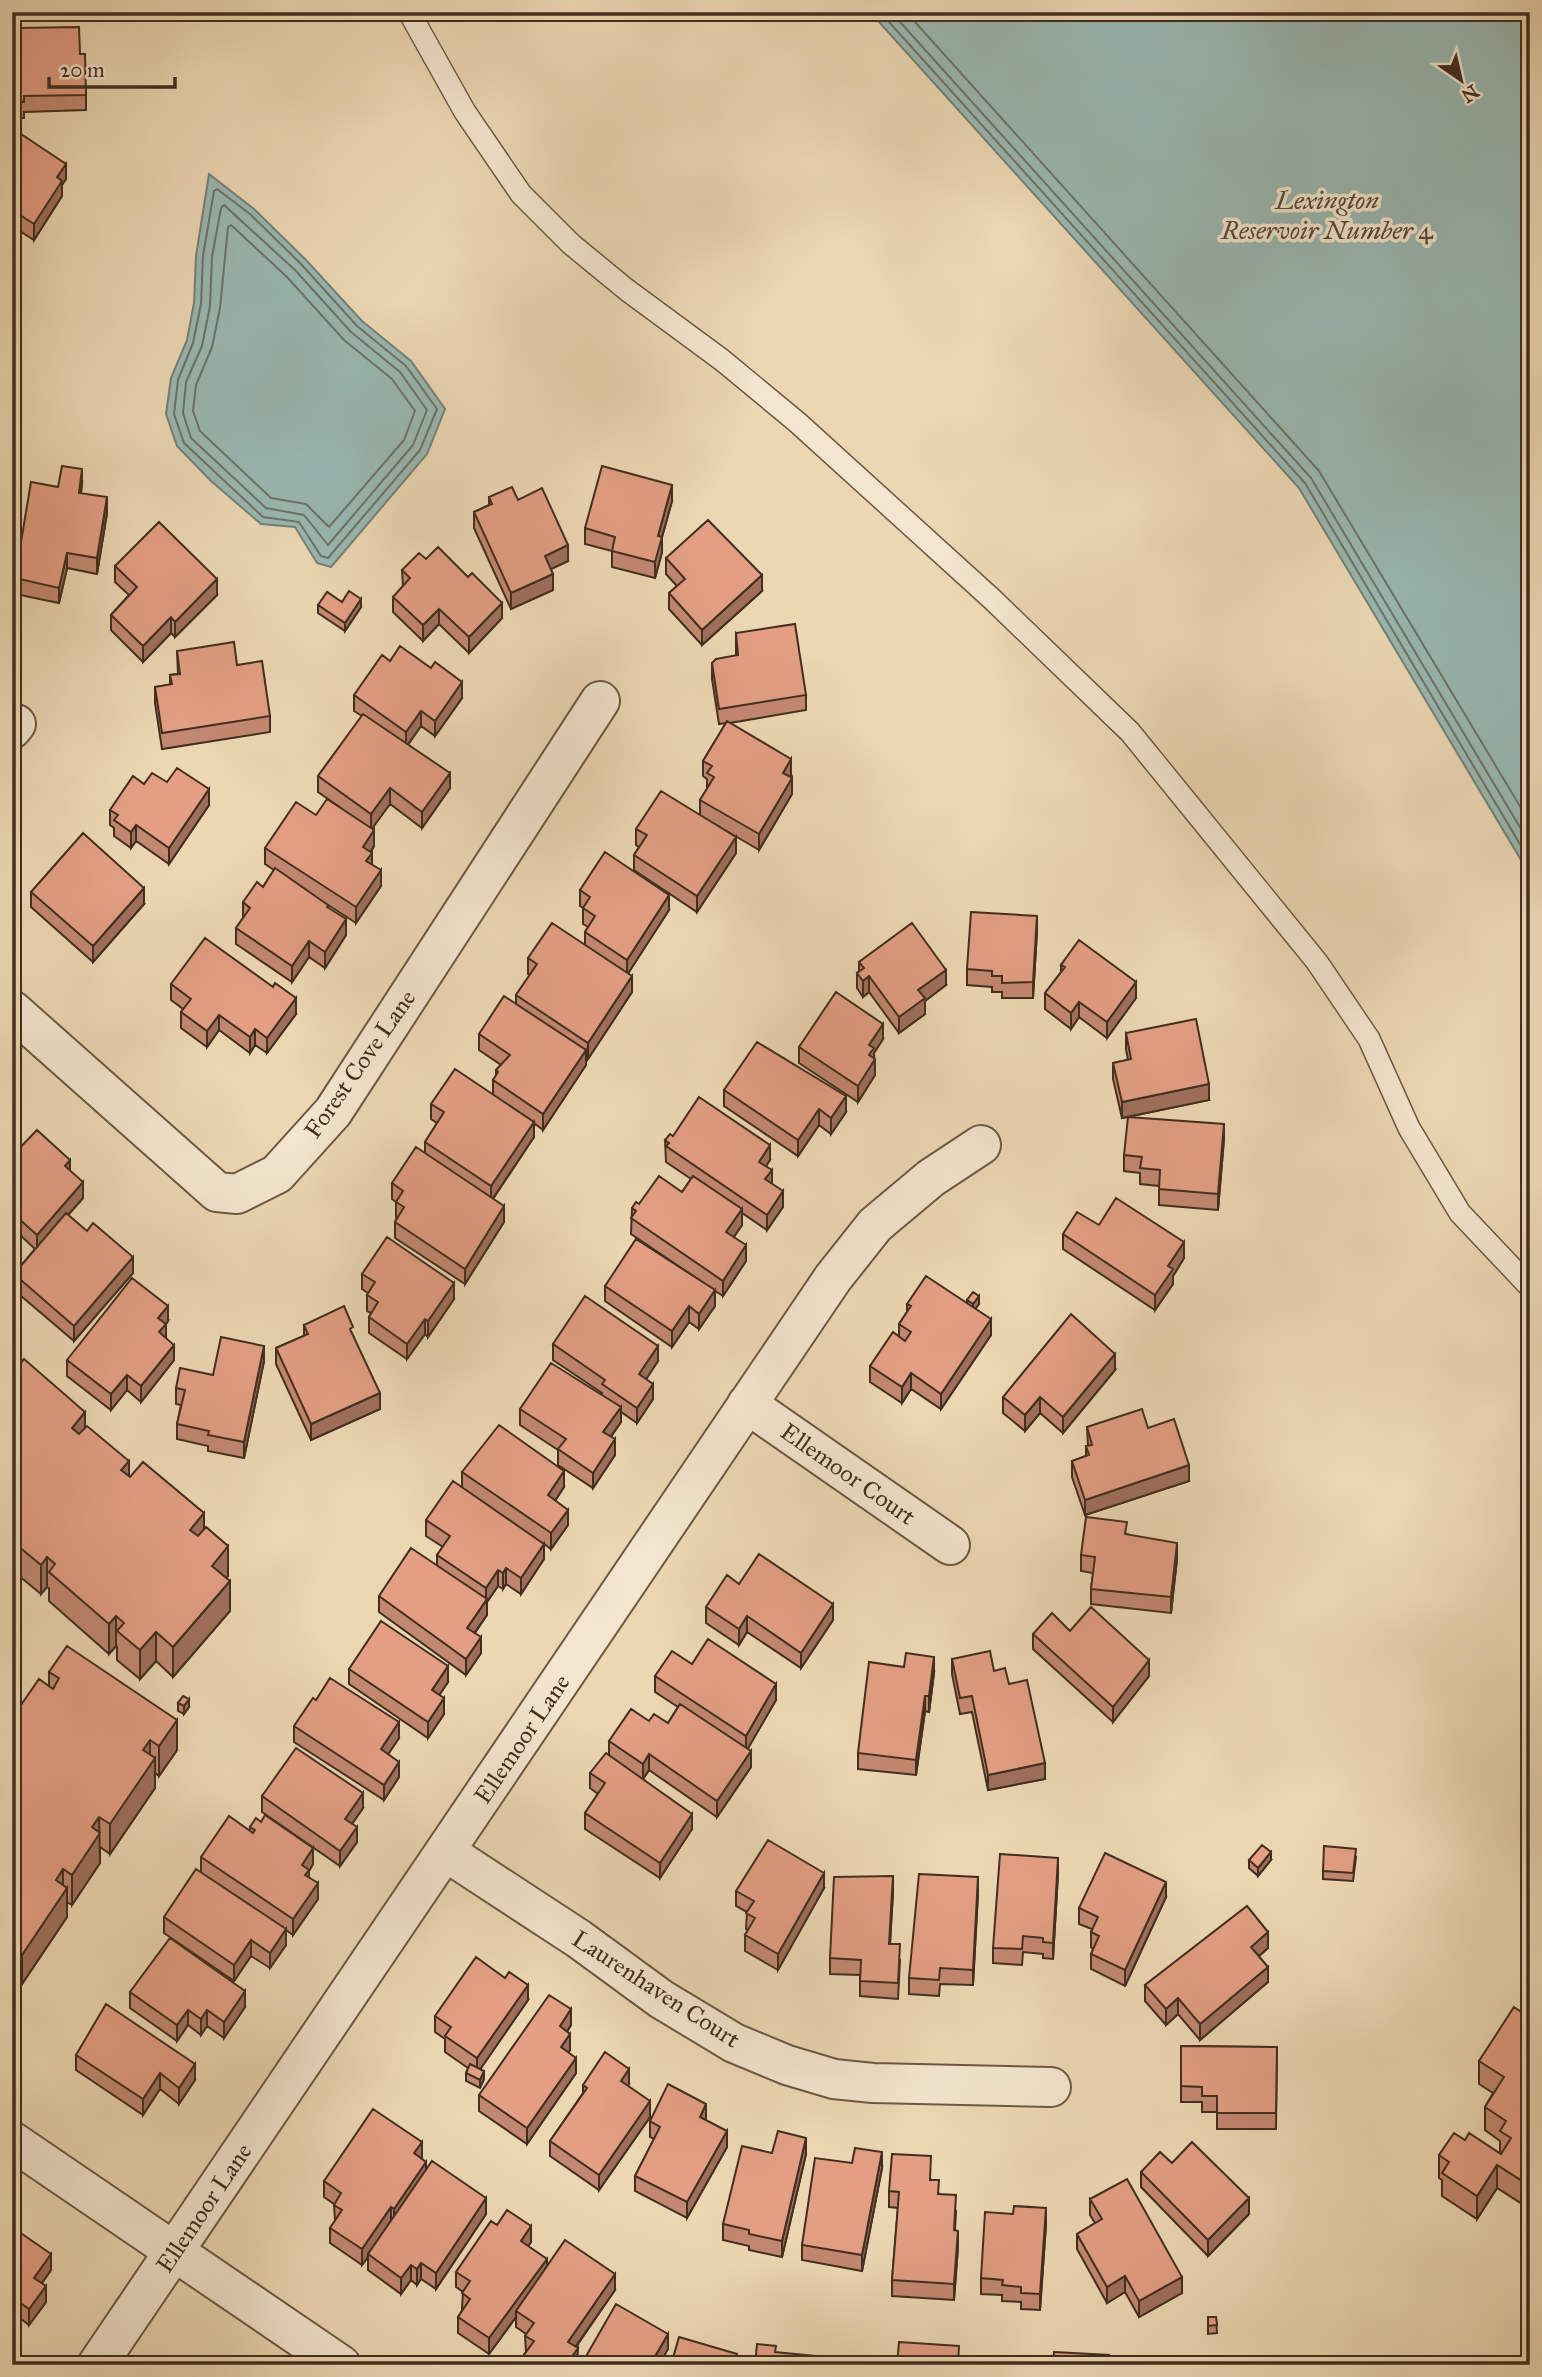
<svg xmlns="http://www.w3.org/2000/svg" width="1542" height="2377" font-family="'IM FELL Great Primer',serif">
<rect width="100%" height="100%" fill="#ecd7b3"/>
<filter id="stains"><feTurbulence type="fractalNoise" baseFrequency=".00286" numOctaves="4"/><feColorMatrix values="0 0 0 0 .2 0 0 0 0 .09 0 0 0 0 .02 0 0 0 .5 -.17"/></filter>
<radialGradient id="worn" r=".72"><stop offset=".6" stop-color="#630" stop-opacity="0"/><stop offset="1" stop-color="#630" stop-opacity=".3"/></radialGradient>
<path fill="#99b8b2" stroke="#768178" stroke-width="2" d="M870 12H1530V875L1299 488Z
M209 174 254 209 306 260 362 321 411 361 445 409 427 454 331 567 317 563 295 527 261 524 211 481 177 446 166 414 171 378 187 340 194 303 196 256Z"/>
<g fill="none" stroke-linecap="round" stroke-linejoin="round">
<path stroke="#6e7369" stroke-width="2" d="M880 12 1305 483 1530 861
M891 12 1311 478 1530 844
M906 12 1319 471 1530 823
M217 189 250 214 301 264 357 326 406 366 437 409 420 450 328 558 321 556 299 522 263 517 184 443 174 414 178 380 193 343 201 304 203 256 214 191Z
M224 205 295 270 351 332 400 372 427 410 413 445 328 545 304 515 266 508 191 438 183 413 186 382 202 346 210 306 212 257 221 208Z
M231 225 287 277 344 340 392 379 415 411 404 440 329 527 306 504 271 498 200 431 193 411 196 385 212 347 220 308 228 227Z"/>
<g stroke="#6c5845" stroke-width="24">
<path id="service" d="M409 12 465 112 521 194 571 244 627 290 722 360 797 422 992 599 1130 732 1317 962 1369 1039 1409 1128 1460 1213 1530 1287"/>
</g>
<g stroke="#6c5845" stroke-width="42">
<path id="minor" d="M12 729 16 724
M12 1010 217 1192 237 1194 277 1174 333 1112 600 701
M747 1404 950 1545
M446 1852 579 1939 661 1999 734 2043 787 2065 834 2079 873 2083 1051 2087
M12 2141 341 2365
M97 2365 833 1278 875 1225 931 1178 981 1145"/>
</g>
<use href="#service" stroke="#f3e5ce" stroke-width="21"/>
<use href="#minor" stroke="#f3e5ce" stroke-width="38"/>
</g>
<path fill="#c38871" stroke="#422e20" stroke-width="2" d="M12 54H80L86 95V110L24 112V118H12Z
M12 128 66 179 62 185V196L34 240 12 226Z
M82 484 81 493 107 513 97 574 67 568 59 603 15 594V578Z
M489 497 518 500 568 561 551 569 553 590 511 609 474 528V512L489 505Z
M672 501 662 537V552L655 578 612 567V551L585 544V528Z
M666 558 762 591 702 645 669 609V593L677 586 666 574Z
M426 559 502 618 469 653 439 624 423 641 393 612V597L403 587 402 570Z
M115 566 217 595 175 637 171 633 143 662 111 630V615L129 595 115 582Z
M342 602 361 607 345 631 318 613V605Z
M736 633 806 695V710L730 723 791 775 790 777 792 794 759 850 713 823 736 853 697 912 634 870V855L639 847 636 845V829L700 815V800L707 789V779L703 776V761L726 723 719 724 712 679V663L736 656Z
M177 651 237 665 270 716V732L162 749 155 703V687L170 685V675L178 674Z
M390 661 462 698 435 736 421 726 408 745 450 788 422 828 390 804 372 828 374 846 371 852 372 865 381 886 356 923 328 905V908L346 935 325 968 309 957 292 982 236 944V928L243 918V902L263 887 274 870 265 864V848L316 815 341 808 318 792V776L362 716 354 711V695Z
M167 782 209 805 169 864 136 841 131 848 114 836V828L110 825V810L144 784Z
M580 890 669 910 628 973 632 992 588 1059 586 1058V1065L543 1130 534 1123V1137L493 1199 504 1222 465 1284 395 1238V1222L397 1218 396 1217V1202L392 1199V1183L425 1153V1142L437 1123 431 1119V1104L493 1095V1080L496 1076V1070L501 1065 479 1050V1034L516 1004V995L530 975 528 974V958L585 944V932L588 927 583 924V908L580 906Z
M31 892 144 904 93 962 31 907Z
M1037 931 1033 998H1002V992H992V987L967 985V969Z
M859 962 946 985 925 1001V1014L899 1033 869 992 863 997 857 988V973L859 971Z
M1061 965 1136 998 1107 1038 1079 1017 1071 1029 1045 1009V993L1061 972Z
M171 984 296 1014 267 1053 255 1045 250 1053 219 1030 207 1047 181 1028V1012L183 1009 171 1000Z
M1126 1033 1209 1100 1122 1118 1113 1079V1063L1128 1060 1126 1049Z
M883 1039 874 1053 875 1075 858 1102 799 1063V1047Z
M724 1090 846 1112 831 1134 819 1125 798 1156 724 1106Z
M1224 1139 1218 1210 1159 1205V1186L1140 1184V1173L1124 1171V1155Z
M665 1140 770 1160 766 1166 772 1184 783 1207 767 1230 742 1213V1225L734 1237 746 1261 723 1296 715 1291V1306L699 1329 689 1322 672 1347 605 1301V1286L699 1280 631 1234 632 1208 639 1204 682 1192 691 1179 666 1162Z
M12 1156 70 1171 83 1198 68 1215 133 1273 74 1341 14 1290V1274L35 1249 18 1233 12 1241Z
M1099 1225 1184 1258 1173 1276V1284L1155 1310 1063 1249V1234Z
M362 1274 454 1299 428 1337 425 1334 407 1359 369 1333V1317L371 1313 367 1311V1295L368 1293 362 1289Z
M967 1300 979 1304 975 1309 991 1335 941 1409 911 1389 902 1403 870 1382V1366L899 1337V1324L907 1312V1304L967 1303Z
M168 1321 166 1324V1338L174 1360 141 1402 127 1390 111 1410 67 1376V1360Z
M304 1325 353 1335 380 1409 311 1440 276 1364V1348L304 1336Z
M553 1344 658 1361 646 1379 653 1399 637 1423 621 1412V1422L611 1437 615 1455 593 1488 558 1465V1450L520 1425V1409L602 1395V1393L553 1360Z
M264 1361 244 1458 208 1451V1446L177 1439V1424L181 1405 176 1404V1388L213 1375Z
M1115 1370 1063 1433 1040 1413 1025 1431 1003 1413V1397Z
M12 1373 85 1428 129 1477 204 1530 228 1576 226 1578 230 1611 173 1677 156 1661 140 1679 117 1660V1647L116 1646 109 1654 49 1601V1588L47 1587 41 1594 12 1570Z
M1087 1427 1148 1428 1189 1481 1085 1515 1072 1477V1461L1086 1456V1446H1088Z
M462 1472 564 1487 555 1501 568 1525 551 1549 544 1544V1559L521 1594 506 1584 503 1589 498 1586 487 1602V1615L475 1633 481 1653 466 1675 379 1612V1596L437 1566V1555L443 1547 426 1536V1520L462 1487Z
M1127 1534 1177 1559 1171 1613 1091 1604V1589L1093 1573 1081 1571V1555Z
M739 1584 833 1620 801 1668 747 1632 739 1645 706 1623V1607Z
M1070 1631 1149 1676 1113 1722 1033 1649V1634Z
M952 1659 994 1671 1009 1684 1045 1779 988 1790 972 1712 960 1714 952 1674Z
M692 1664 776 1700 747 1749 751 1767 717 1817 649 1770 643 1779 692 1829 660 1878 585 1829V1813L598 1794 590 1788V1773L609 1755V1741L649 1721 668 1723 678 1707 655 1692V1676Z
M349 1669 448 1682 439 1695 444 1714 428 1738 349 1684Z
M49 1672 177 1750 159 1776 155 1773V1788L110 1854 100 1847V1863L72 1905 67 1902V1917L22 1984 12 1977V1993V1718L49 1687Z
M934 1673 929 1712 925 1711 916 1775 858 1769V1753Z
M316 1700 399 1738 388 1754 399 1777 384 1800 294 1742V1726Z
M178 1703 189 1707 184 1714 178 1711Z
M262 1796 363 1808 352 1824 357 1842 340 1866 262 1812Z
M250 1827 313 1864 309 1871V1877L318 1899 293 1935 286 1930V1945L270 1968 251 1956 234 1981 164 1933V1917L201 1872V1857L250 1831Z
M1356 1857 1353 1881 1323 1879V1871Z
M1249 1860H1271L1258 1876 1249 1868Z
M1058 1874 1053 1959 1043 1958V1954L1023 1952 1022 1965 993 1963V1948Z
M824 1888 778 1970 745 1951V1935L748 1930 746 1929 747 1912 736 1906V1891Z
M893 1892 890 1944 900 1960 898 1999 860 1996V1975L830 1974V1958Z
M978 1893 973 1985 940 1984 939 1996 909 1994V1978Z
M1166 1897 1125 1986 1091 1969V1954L1093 1949 1091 1947V1932L1092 1929 1079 1924V1908Z
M1268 1948 1259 1956 1268 1982 1200 2040 1178 2014 1166 2025 1145 2001V1985Z
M130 1992 245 2007 224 2038 207 2026 201 2035 188 2025 177 2041 130 2008Z
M528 2000 480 2069 484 2079 480 2088 466 2081V2073L468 2068 445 2052V2039L435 2032V2016Z
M1530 2018V2209L1497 2188 1477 2219 1442 2196V2180L1439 2178V2155L1465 2140 1500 2153V2141L1485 2130V2107L1493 2093 1479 2084V2061Z
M571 2025 567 2032 570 2050 568 2052 576 2073 527 2144 479 2111V2095Z
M1181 2046 1277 2047 1276 2129H1217V2112H1202V2102H1181Z
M76 2055 195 2080 179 2104 160 2089 143 2115 76 2070Z
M629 2084 628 2086 650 2117 599 2190 550 2156V2141L583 2093V2085Z
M706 2120 727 2147 687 2218 635 2191V2176L654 2139 650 2137V2121Z
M772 2153 806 2154 782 2257 749 2250V2246L723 2240V2224Z
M422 2158 426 2171 486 2214 436 2289 421 2279 417 2285 411 2280 401 2294 368 2270V2257L362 2265 330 2243V2228L335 2221 334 2204 324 2197V2181Z
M1172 2163 1249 2214 1208 2256 1141 2187V2172Z
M882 2168 862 2271 802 2260V2245Z
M931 2180 939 2194 956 2211 955 2230 958 2247 954 2300 892 2296V2280L898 2208 889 2207V2191Z
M1090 2199 1182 2293 1139 2317 1125 2292 1107 2303 1077 2249V2234L1095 2223 1090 2215Z
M1013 2214 1046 2224 1040 2310 1021 2309V2302L1002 2301V2295L981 2294V2278Z
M497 2225 531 2242 528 2246 547 2267 615 2290 576 2347 577 2365H521V2359L526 2352 525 2336 526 2334 516 2327V2317L489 2354 458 2333V2317L463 2309H462L463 2292 456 2287V2272Z
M12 2227 51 2270 42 2283 46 2302 29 2325 12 2312Z
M1208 2317H1216L1217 2333 1208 2334Z"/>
<path fill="#9f6f5c" stroke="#422e20" stroke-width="2" d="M66 164V179L62 185V196L34 240V224L57 177Z
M82 469V484L79 508V493Z
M672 485V501L662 537V552L655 578V562L658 536Z
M107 497V513L97 574V558Z
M568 545V561L545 572V556Z
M67 553V568L59 603V588Z
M553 574V590L511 609V593Z
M762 575V591L702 645V630Z
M217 579V595L175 637V622Z
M361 599V607L345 631V623Z
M502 603V618L469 653V637Z
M439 609V624L423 641V625Z
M171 617V633L143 662V646Z
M462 682V698L435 736V721Z
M421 711V726L406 747V732Z
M791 759V775L783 789V773Z
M450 773V788L422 828V812Z
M792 778V794L759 850V834Z
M390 788V804L371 830V814Z
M209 789V805L169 864V848Z
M136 825V841L131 848V832Z
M374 830V846L363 863V847Z
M736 837V853L697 912V896Z
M372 853V869L366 861Z
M381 870V886L356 923V907Z
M144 888V904L93 962V946Z
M669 895V910L627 975V960Z
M1037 916V931L1033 998V982Z
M346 919V935L325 968V952Z
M309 941V957L292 982V966Z
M946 970V985L925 1001V1014L899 1033V1017L918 990Z
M632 976V992L588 1059V1043Z
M869 976V992L863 997V981Z
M1136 982V998L1107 1038V1022Z
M296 998V1014L267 1053V1038Z
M1079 1002V1017L1071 1029V1013Z
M219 1015V1030L207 1047V1031Z
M883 1024V1039L874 1053V1061L875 1059V1075L858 1102V1086L869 1045Z
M255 1029V1045L250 1053V1037Z
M586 1050V1065L543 1130V1114Z
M1209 1084V1100L1122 1118V1102Z
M846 1096V1112L831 1134V1118Z
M819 1109V1125L798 1156V1140Z
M21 1115V1131L12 1141V1125Z
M534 1122V1137L491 1201V1186Z
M1224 1124V1139L1218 1210V1194Z
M770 1145V1160L759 1177V1162Z
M70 1160V1176L65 1166Z
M772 1170V1186L765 1179Z
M83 1182V1198L37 1250V1235Z
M783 1191V1207L767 1230V1215Z
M504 1206V1222L465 1284V1269Z
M742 1209V1225L726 1248V1232Z
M18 1218V1233L12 1241V1225Z
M1184 1242V1258L1173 1276V1284L1155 1310V1295L1168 1266Z
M746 1245V1261L723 1296V1281Z
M133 1257V1273L74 1341V1326Z
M454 1283V1299L428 1337V1321Z
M715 1290V1306L699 1329V1314Z
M979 1296V1304L973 1312V1304Z
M168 1306V1321L166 1324V1340L159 1348 158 1318Z
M689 1306V1322L672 1347V1331Z
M425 1319V1334L407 1359V1344Z
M991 1319V1335L941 1409V1394Z
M174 1345V1360L141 1402V1386Z
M264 1346V1361L244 1458V1442Z
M658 1346V1361L639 1390V1374Z
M1115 1354V1370L1063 1433V1417Z
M911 1373V1389L902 1403V1387Z
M127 1375V1390L111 1410V1394Z
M653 1384V1399L637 1423V1408Z
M380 1393V1409L311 1440V1424Z
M1040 1397V1413L1025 1431V1415Z
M621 1407V1422L603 1447V1432Z
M85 1412V1441L72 1428Z
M615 1439V1455L593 1488V1473Z
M129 1461V1491L121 1470Z
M1189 1465V1481L1085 1515V1500Z
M564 1471V1487L548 1511V1495Z
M568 1510V1525L551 1549V1533Z
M204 1513V1543L190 1530Z
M1177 1543V1559L1171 1613V1597Z
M544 1544V1559L521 1594V1578Z
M228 1546V1576L212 1596V1566Z
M47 1557V1587L41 1594V1565Z
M506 1568V1584L503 1589V1573Z
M498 1570V1586L487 1602V1615L467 1643V1628L486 1601V1588Z
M230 1581V1611L173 1677V1647Z
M833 1604V1620L801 1668V1653Z
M116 1616V1646L109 1654V1624Z
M747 1616V1632L739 1645V1629Z
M156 1632V1661L140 1679V1650Z
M481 1637V1653L466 1675V1659Z
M934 1657V1673L929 1712V1696Z
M1149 1660V1676L1113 1722V1707Z
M448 1666V1682L432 1706V1690Z
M776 1684V1700L746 1752V1736Z
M925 1696V1711L916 1775V1760Z
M444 1698V1714L428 1738V1722Z
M189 1699V1707L184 1714V1706Z
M177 1720V1750L159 1776V1746Z
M399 1722V1738L381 1765V1749Z
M150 1740V1765L155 1758V1788L110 1854V1824L143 1750Z
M751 1751V1767L717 1817V1801Z
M649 1754V1770L643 1779V1764Z
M399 1762V1777L384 1800V1785Z
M1045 1763V1779L988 1790V1775Z
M363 1793V1808L345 1834V1819Z
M692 1814V1829L660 1878V1863Z
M99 1817 100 1863 72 1905V1875L92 1827Z
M357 1827V1842L340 1866V1851Z
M313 1848V1864L309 1871V1886L302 1865Z
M1271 1852V1860L1258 1876V1868Z
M1058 1858V1874L1053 1959V1943Z
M63 1869V1894L67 1888V1917L22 1984V1955L56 1880Z
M824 1873V1888L778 1970V1954Z
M893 1876V1892L889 1960V1944Z
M978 1877V1893L973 1985V1970Z
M1166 1882V1897L1125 1986V1970Z
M318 1883V1899L293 1935V1919Z
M286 1929V1945L270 1968V1953Z
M1268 1932V1948L1251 1963V1947Z
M251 1940V1956L234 1981V1965Z
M1268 1967V1982L1200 2040V2024Z
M528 1985V2000L477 2074V2058Z
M245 1991V2007L224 2038V2022Z
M1178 1998V2014L1166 2025V2009Z
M571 2009V2025L560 2042V2026Z
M188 2010V2025L177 2041V2025Z
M207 2010V2026L201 2035V2019Z
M570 2034V2050L561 2063V2047Z
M576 2058V2073L527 2144V2128Z
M195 2064V2080L179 2104V2088Z
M629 2069V2084L621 2097V2081Z
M484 2071V2079L480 2088V2080Z
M160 2073V2089L143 2115V2099Z
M650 2101V2117L599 2190V2175Z
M706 2104V2119L700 2132V2117Z
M727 2131V2147L687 2218V2202Z
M806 2138V2154L782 2257V2241Z
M422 2142V2158L414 2169V2153Z
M882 2152V2168L862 2271V2255Z
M426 2162V2177L394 2224V2209Z
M1497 2165V2188L1477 2219V2196Z
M486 2198V2214L436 2289V2273Z
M1249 2198V2214L1208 2256V2240Z
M391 2207V2222L368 2254V2257L362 2265V2249Z
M1046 2208V2224L1040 2310V2294Z
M531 2226V2242L521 2256V2241Z
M958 2231V2247L954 2300V2284Z
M51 2254V2270L34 2294V2278Z
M547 2259V2274L516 2311V2317L489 2354V2338Z
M421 2263V2279L417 2285V2269Z
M411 2265V2280L401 2294V2278Z
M615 2274V2290L568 2357V2342Z
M1125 2276V2292L1107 2303V2287Z
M1182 2277V2293L1139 2317V2301Z
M46 2286V2302L29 2325V2309Z
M668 2334V2349L659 2365H650Z
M578 2348 577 2365H566Z"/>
<path fill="#e39e83" stroke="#422e20" stroke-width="2" d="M79 27 80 54H85L86 95 24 96V102H12V54H15V28Z
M12 128 66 164 57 177 62 181 34 224 12 210Z
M62 466 82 469 79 493 107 497 97 558 67 553 59 588 15 578 31 482 58 487Z
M602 466 672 485 658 536 662 537 655 562 612 551 615 537 585 528Z
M512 487 518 500 542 488 568 545 545 556 553 574 511 593 474 512 492 504 489 497Z
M708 520 762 575 702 630 669 593 685 579 666 558Z
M159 522 217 579 175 622 171 617 143 646 111 615 137 587 115 566Z
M438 547 468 577 472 573 502 603 469 637 439 609 423 625 393 597 410 578 402 570 419 553 426 559Z
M349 591 361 599 345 623 318 605 327 592 342 602Z
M795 624 806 695 719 709 712 663 716 659 738 655 736 633Z
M234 642 237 665 262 661 270 716 162 733 155 687 172 684 170 675 180 674 177 651Z
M400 646 431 668 435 662 462 682 435 721 421 711 406 732 354 695 382 655 390 661Z
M363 714 450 773 422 812 390 788 371 814 318 776Z
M727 721 791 759 783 773 792 778 759 834 700 800 714 777 707 773 712 766 703 761Z
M177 768 209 789 169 848 136 825 131 832 114 820 118 815 110 810 133 776 144 784 152 773 167 782Z
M661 791 736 837 697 896 634 855 647 835 636 829Z
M327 799 374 830 363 847 372 853 366 861 381 870 356 907 265 848 296 802 316 815Z
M83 833 144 888 93 946 31 892Z
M605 852 669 895 627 960 585 932 595 916 583 908 590 897 580 890Z
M275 868 328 905 327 907 346 919 325 952 309 941 292 966 236 928 250 908 243 902 257 882 263 887Z
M971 912 1037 916 1033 982 1002 983V976H992V971L967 969Z
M552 923 632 976 588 1043 516 995 537 964 528 958Z
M912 923 946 970 918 990 925 998 899 1017 869 976 863 981 857 973 864 968 859 962Z
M205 938 273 987 275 983 296 998 267 1038 255 1029 250 1037 219 1015 207 1031 181 1012 191 999 171 984Z
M1079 940 1136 982 1107 1022 1079 1002 1071 1013 1045 993 1065 967 1061 965Z
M836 992 883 1024 869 1045 874 1048 869 1055 875 1059 858 1086 799 1047Z
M504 996 586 1050 543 1114 493 1080 498 1072 496 1070 510 1055 479 1034Z
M1196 1019 1209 1084 1122 1102 1113 1063 1131 1059 1126 1033Z
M757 1042 846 1096 831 1118 819 1109 798 1140 724 1090Z
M455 1069 534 1122 491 1186 425 1142 444 1112 431 1104Z
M699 1097 770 1145 759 1162 772 1170 765 1179 783 1191 767 1215 666 1146 669 1143 665 1140 670 1134 673 1136Z
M12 1108 21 1115 12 1125Z
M1128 1117 1224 1124 1218 1194 1159 1189 1160 1170 1140 1168 1142 1157 1124 1155Z
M37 1130 70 1160 65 1166 83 1182 37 1235 18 1218 12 1225V1156Z
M416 1147 504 1206 465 1269 395 1222 404 1207 396 1202 403 1191 392 1183Z
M659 1176 682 1192 693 1176 742 1209 726 1232 746 1245 723 1281 631 1218 636 1211 632 1208 636 1202 639 1204Z
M1116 1198 1184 1242 1168 1266 1173 1269 1155 1295 1063 1234 1077 1212 1099 1225Z
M66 1213 87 1231 93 1223 133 1257 74 1326 14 1274Z
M387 1237 454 1283 428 1321 425 1319 407 1344 369 1317 378 1302 367 1295 375 1282 362 1274Z
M636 1239 715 1290 699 1314 689 1306 672 1331 605 1286Z
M926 1276 991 1319 941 1394 911 1373 902 1387 870 1366 893 1332 905 1341 911 1332 899 1324 911 1306 907 1304Z
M132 1278 168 1306 158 1318 166 1324 159 1332 174 1345 141 1386 127 1375 111 1394 67 1360Z
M973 1292 979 1296 973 1304 967 1300Z
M585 1296 658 1346 639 1374 653 1384 637 1408 602 1384 605 1380 553 1344Z
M344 1306 353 1327 350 1329 380 1393 311 1424 276 1348 308 1334 304 1325Z
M1071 1314 1115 1354 1063 1417 1040 1397 1025 1415 1003 1397Z
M221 1337 264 1346 244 1442 208 1435 209 1431 177 1424 185 1390 176 1388 180 1368 213 1375Z
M24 1359 85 1412 72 1428 79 1434 87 1426 129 1461 121 1470 130 1477 143 1462 204 1513 190 1530 198 1536 206 1527 228 1546 212 1566 230 1581 173 1647 156 1632 140 1650 117 1631 124 1623 116 1616 109 1624 49 1572 55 1564 47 1557 41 1565 12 1541V1373Z
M551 1363 621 1407 603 1432 615 1439 593 1473 558 1449 566 1439 520 1409Z
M1142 1409 1148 1428 1174 1419 1189 1465 1085 1500 1072 1461 1089 1455 1086 1446 1092 1445 1087 1427Z
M499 1425 564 1471 548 1495 568 1510 551 1533 462 1472Z
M453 1481 544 1544 521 1578 506 1568 503 1573 498 1570 486 1588 437 1555 450 1536 426 1520Z
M1086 1517 1127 1522 1125 1534 1177 1543 1171 1597 1091 1589 1095 1557 1081 1555Z
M411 1548 487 1599 467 1628 481 1637 466 1659 379 1596Z
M759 1554 833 1604 801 1653 747 1616 739 1629 706 1607 727 1575 739 1584Z
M1091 1607 1149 1660 1113 1707 1033 1634 1052 1613 1070 1631Z
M381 1621 448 1666 432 1690 444 1698 428 1722 349 1669Z
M708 1639 776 1684 746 1736 655 1676 672 1651 692 1664Z
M67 1646 177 1720 159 1746 150 1740 143 1750 155 1758 110 1824 99 1817 92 1827 100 1833 72 1875 63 1869 56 1880 67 1888 22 1955 12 1948V1718L39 1679 53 1689 59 1678 49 1672Z
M990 1651 994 1671 1005 1668 1009 1684 1027 1680 1045 1763 988 1775 972 1696 960 1698 952 1659Z
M906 1653 934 1657 929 1696H925L916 1760 858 1753 869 1662 904 1667Z
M330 1678 399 1722 381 1749 399 1762 384 1785 294 1726 313 1698 316 1700Z
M183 1696 189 1699 184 1706 178 1703Z
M680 1704 751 1751 717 1801 649 1754 643 1764 609 1741 631 1709 649 1721 654 1714 668 1723Z
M296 1748 363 1793 345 1819 357 1827 340 1851 262 1796Z
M606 1753 692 1814 660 1863 585 1813 605 1783 590 1773Z
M265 1815 313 1848 302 1865 309 1870 305 1875 318 1883 293 1919 201 1857 229 1816 253 1833 255 1830 250 1827 256 1818 261 1822Z
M768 1840 824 1873 778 1954 745 1935 755 1918 746 1913 754 1901 736 1891Z
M1262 1845 1271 1852 1258 1868 1249 1860Z
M1324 1846 1356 1849 1353 1873 1323 1871Z
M1105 1853 1166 1882 1125 1970 1091 1954 1099 1936 1091 1932 1098 1917 1079 1908Z
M1000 1854 1058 1858 1053 1943 1043 1942V1938L1023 1936 1022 1949 993 1948Z
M196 1869 286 1929 270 1953 251 1940 234 1965 164 1917Z
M919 1874 978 1877 973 1970 940 1968 939 1980 909 1978Z
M893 1876 889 1944H900L898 1983 860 1981 861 1960 830 1958 834 1877Z
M1247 1906 1268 1932 1251 1947 1268 1967 1200 2024 1178 1998 1166 2009 1145 1985Z
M170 1938 245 1991 224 2022 207 2010 201 2019 188 2010 177 2025 130 1992Z
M476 1957 505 1978 509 1972 528 1985 477 2058 445 2036 451 2027 435 2016Z
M549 1995 571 2009 560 2026 570 2034 561 2047 576 2058 527 2128 479 2095Z
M106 2004 195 2064 179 2088 160 2073 143 2099 76 2055Z
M1514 2007 1530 2018V2186L1497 2165 1477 2196 1442 2173 1449 2162 1439 2155 1454 2133 1465 2140 1469 2133 1501 2154 1511 2138 1500 2131 1506 2121 1485 2107 1504 2077 1479 2061Z
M1181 2046 1277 2047 1276 2113H1217V2096H1202V2087L1181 2086Z
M605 2052 629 2069 621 2081 650 2101 599 2175 550 2141 587 2088 583 2085Z
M470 2064 484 2071 480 2080 466 2073Z
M668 2084 706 2104 700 2117 727 2131 687 2202 635 2176 660 2127 650 2121Z
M373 2109 422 2142 414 2153 426 2162 394 2209 391 2207 362 2249 330 2228 342 2210 334 2205 341 2193 324 2181Z
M778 2131 806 2138 782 2241 749 2234V2230L723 2224 742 2146 772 2153Z
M1192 2142 1249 2198 1208 2240 1141 2172 1160 2152 1172 2163Z
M855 2148 882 2152 862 2255 802 2245 815 2158 852 2163Z
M892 2154 931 2156 930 2180H939L938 2194 956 2195 954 2230 958 2231 954 2284 892 2280 899 2192 889 2191Z
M432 2161 486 2198 436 2273 421 2263 417 2269 411 2265 401 2278 368 2254Z
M1127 2179 1182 2277 1139 2301 1125 2276 1107 2287 1077 2234 1102 2219 1090 2199Z
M1014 2206 1046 2208 1040 2294 1021 2293V2287L1002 2285 1003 2280 981 2278 985 2212 1013 2214Z
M507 2210 531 2226 521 2241 547 2259 489 2338 458 2317 470 2299 462 2293 470 2281 456 2272 491 2221 497 2225Z
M12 2227 51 2254 34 2278 46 2286 29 2309 12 2297Z
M565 2240 615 2274 568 2342 578 2348 566 2365H529L521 2359 534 2341 525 2336 534 2323 516 2311Z
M616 2304 668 2334 650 2365H581Z
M1208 2317H1216L1217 2325 1208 2326Z
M679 2337 737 2354 733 2365H671Z
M899 2342 959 2346 958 2365H897Z
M757 2344 776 2346 775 2352 815 2356V2365H755Z
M1054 2352 1109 2355 1108 2365H1053Z"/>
<g text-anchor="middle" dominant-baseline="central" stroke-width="7" stroke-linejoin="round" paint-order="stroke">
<g font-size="24" fill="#422e20" stroke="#f3e5ce">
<text transform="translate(360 1064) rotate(-55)">Forest Cove Lane</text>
<text transform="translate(848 1474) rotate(35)">Ellemoor Court</text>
<text transform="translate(522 1739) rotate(-56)">Ellemoor Lane</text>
<text transform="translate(656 1989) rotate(33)">Laurenhaven Court</text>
<text transform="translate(204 2208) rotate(-56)">Ellemoor Lane</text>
</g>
<g font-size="26" font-style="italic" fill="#534a3d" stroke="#f3e5ce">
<text x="1327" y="200">Lexington<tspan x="1327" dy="30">Reservoir Number 4</tspan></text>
</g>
</g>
<rect width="1542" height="2377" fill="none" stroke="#ecd7b3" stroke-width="42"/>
<rect x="14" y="14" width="1514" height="2349" fill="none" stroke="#422e20" stroke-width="3.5"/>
<rect x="21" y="21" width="1500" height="2335" fill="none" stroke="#422e20" stroke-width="2"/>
<g transform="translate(1461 80) rotate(146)" stroke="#f3e5ce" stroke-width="5" paint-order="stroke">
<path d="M0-5L12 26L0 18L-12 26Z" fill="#422e20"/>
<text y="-10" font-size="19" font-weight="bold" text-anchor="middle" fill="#422e20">N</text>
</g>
<path d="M49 77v10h126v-10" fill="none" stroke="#422e20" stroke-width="3.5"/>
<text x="60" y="77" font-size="21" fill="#422e20" stroke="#f3e5ce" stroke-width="5" paint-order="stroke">20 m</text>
<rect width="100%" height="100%" filter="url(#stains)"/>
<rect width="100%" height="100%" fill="url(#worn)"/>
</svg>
